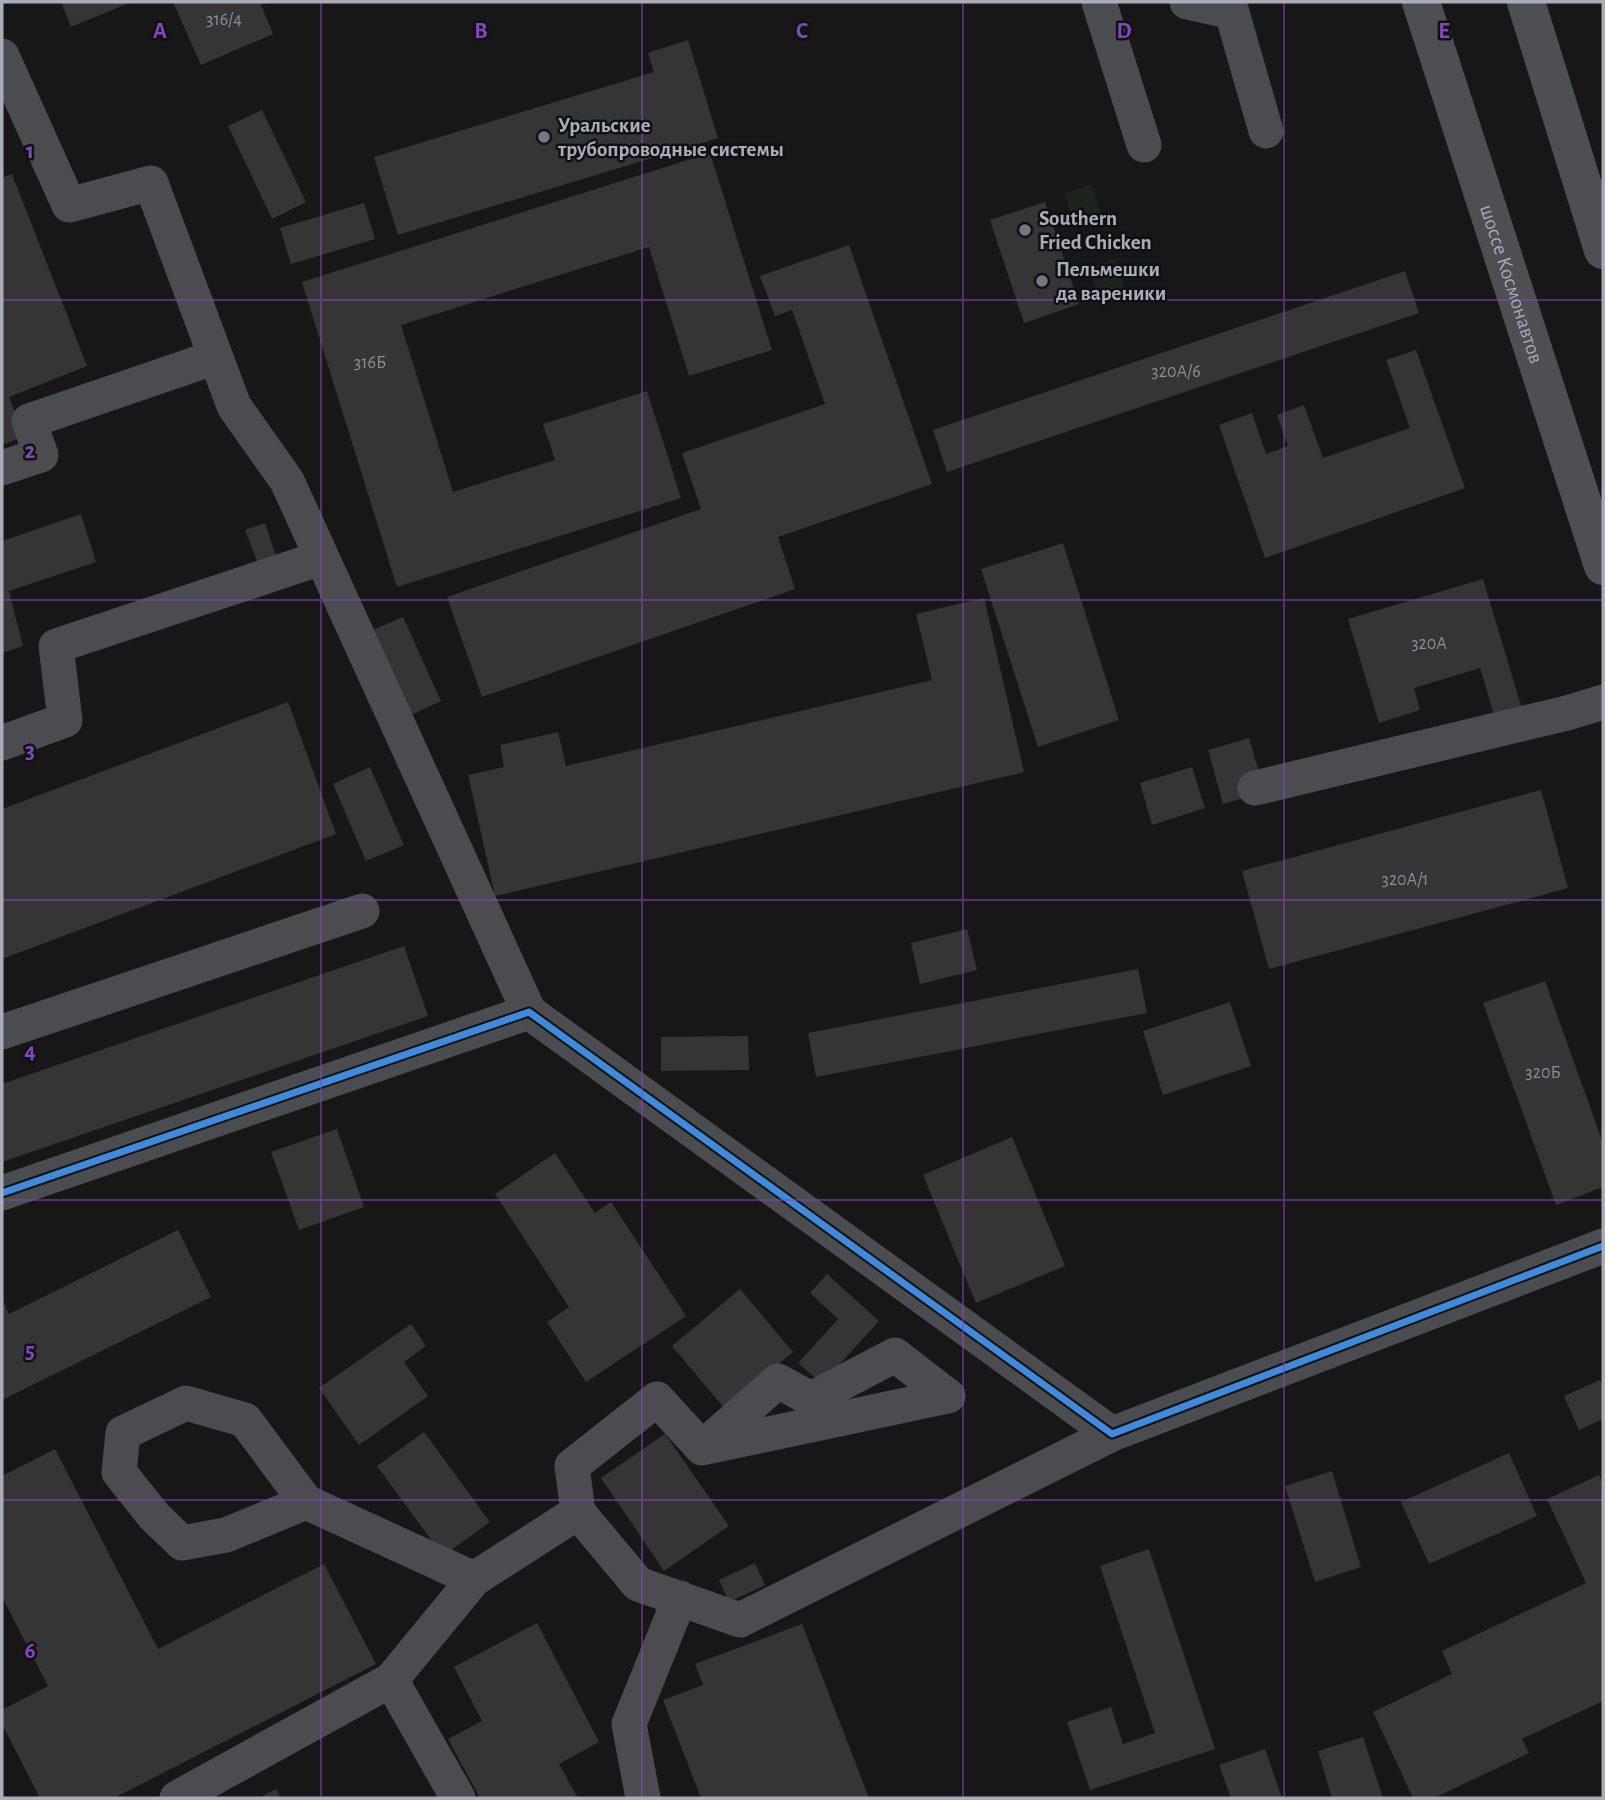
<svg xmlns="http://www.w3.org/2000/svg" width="1605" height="1800" font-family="'Alegreya Sans',sans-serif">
<rect width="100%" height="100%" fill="#171717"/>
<path fill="#1d241e" d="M1091 184 1102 216 1076 225 1064 194Z
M1115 259 1125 290 1100 299 1089 268Z"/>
<path fill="#353536" d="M61 2H131L71 27Z
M173 2H269L261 5 273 34 201 65Z
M688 40 718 138 398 235 374 157 654 72 648 53Z
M262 110 306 202 272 219 228 126Z
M710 153 772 350 689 376 649 247 401 325 453 492 555 460 543 424 647 391 681 498 397 587 302 282Z
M12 174 87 366 9 397 24 436 2 445V178Z
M1045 202 1079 304 1024 323 990 220Z
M364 203 375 239 291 264 280 228Z
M849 245 932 484 778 537 795 589 482 697 447 597 701 509 682 453 825 404 792 310 775 316 760 276Z
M1405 271 1419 313 947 472 933 430Z
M1416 350 1465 488 1265 558 1219 425 1252 413 1266 454 1288 446 1277 415 1304 405 1323 458 1410 428 1386 360Z
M81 514 96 562 9 591 23 646 2 653V541Z
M265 523 277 559 259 566 245 530Z
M1063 543 1119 720 1038 747 981 569Z
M1483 579 1528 729 1501 738 1480 668 1414 688 1420 710 1379 723 1348 619Z
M984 598 1024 772 495 896 468 775 504 767 500 745 558 732 566 766 932 680 916 614Z
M403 617 441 701 411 715 373 630Z
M288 702 336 834 2 959V809Z
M1249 738 1265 792 1223 804 1208 750Z
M370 767 404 845 366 861 333 784Z
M1192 767 1205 808 1152 825 1140 783Z
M1541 790 1568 888 1269 969 1242 871Z
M967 929 977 970 920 984 911 943Z
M404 946 428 1016 2 1162V1084Z
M1138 969 1147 1013 816 1077 808 1033Z
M1545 981 1603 1143V1187L1556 1205 1483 1003Z
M1230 1002 1251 1066 1163 1095 1143 1031Z
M748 1036 749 1070 661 1071V1037Z
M337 1129 364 1207 299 1230 271 1152Z
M1012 1137 1065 1266 976 1303 923 1175Z
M555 1153 595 1213 611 1202 686 1316 586 1382 547 1322 569 1307 495 1194Z
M178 1230 211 1297 2 1400V1298L9 1314Z
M827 1274 879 1321 822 1384 798 1363 838 1319 810 1293Z
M740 1289 793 1352 725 1409 672 1346Z
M411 1324 426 1346 404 1362 428 1396 359 1445 319 1388Z
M1600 1380 1603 1387V1419L1579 1430 1564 1396Z
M424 1432 490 1522 443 1556 377 1466Z
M665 1434 729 1526 664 1571 601 1478Z
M55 1449 158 1649 324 1564 376 1664 114 1798H40L2 1724V1710L48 1686 2 1597V1476Z
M1509 1453 1537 1516 1429 1564 1401 1502Z
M1332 1471 1361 1567 1315 1582 1285 1486Z
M1599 1475 1603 1485V1701L1522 1739 1529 1753 1434 1798H1413L1373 1712 1452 1674 1442 1651 1586 1583 1547 1499Z
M1149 1549 1215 1749 1090 1790 1067 1722 1111 1707 1123 1744 1155 1733 1100 1566Z
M755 1563 765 1585 729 1602 719 1580Z
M537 1623 599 1742 559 1764 578 1798H480L448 1739 482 1721 454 1667Z
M802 1624 869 1798H701L663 1700 703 1685 695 1664Z
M1363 1737 1383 1798H1332L1318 1751Z
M1265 1749 1282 1798H1231L1219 1765Z
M276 1789 281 1798H259Z"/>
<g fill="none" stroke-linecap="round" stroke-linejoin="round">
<path stroke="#4b4c50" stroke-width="35" d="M1099 2 1144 145
M1187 2 1232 12
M1229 2 1266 131
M2 56 69 205 151 183 234 406 287 481 529 1012
M2 468 41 455 29 421 216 357
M2 743 65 720 56 646 321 558
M1255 788 1567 713 1603 702
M2 1032 362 911
M2 1193 529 1012 1112 1434 1603 1246
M306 1502 226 1535 182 1543 154 1516 119 1472 123 1433 186 1403 245 1420 306 1502 474 1579
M578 1512 572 1466 657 1399 702 1448 778 1381 811 1399 895 1355 948 1396 702 1448
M177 1798 391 1680
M458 1798 391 1680 474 1579 578 1512 638 1584 740 1620 1112 1434
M643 1798 629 1724 680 1598"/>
<g stroke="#4d4f52" stroke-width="38">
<path id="s1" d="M1421 2 1603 566"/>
<path d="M1526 2 1603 250"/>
</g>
<g stroke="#111113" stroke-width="11">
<path id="cycleway" d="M2 1193 529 1012 1112 1434 1603 1246"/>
</g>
<use href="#cycleway" stroke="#408adc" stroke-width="7"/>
</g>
<path fill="none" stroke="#8446be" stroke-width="2" stroke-opacity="0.55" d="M321 2V1798M642 2V1798M963 2V1798M1284 2V1798M2 300H1603M2 600H1603M2 900H1603M2 1200H1603M2 1500H1603"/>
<g fill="#757880" stroke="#111113" stroke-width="2.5">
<circle cx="544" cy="137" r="7"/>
<circle cx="1025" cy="230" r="7"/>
<circle cx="1042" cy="281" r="7"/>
</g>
<g text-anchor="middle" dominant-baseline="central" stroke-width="5" stroke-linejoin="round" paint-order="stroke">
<g font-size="18" fill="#8b8f98">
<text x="224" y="20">316/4</text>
<text x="370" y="363">316Б</text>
<text x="1176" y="372">320А/6</text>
<text x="1429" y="644">320А</text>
<text x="1405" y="880">320А/1</text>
<text x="1543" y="1073">320Б</text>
</g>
<g font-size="21" font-weight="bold" fill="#a8adb8" stroke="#111113" text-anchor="start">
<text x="558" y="125">Уральские<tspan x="558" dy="24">трубопроводные системы</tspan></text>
<text x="1039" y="218">Southern<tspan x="1039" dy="24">Fried Chicken</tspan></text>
<text x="1056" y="269">Пельмешки<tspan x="1056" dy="24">да вареники</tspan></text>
</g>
<g font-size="21" fill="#a8adb8" stroke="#111113">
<text stroke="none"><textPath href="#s1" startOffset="296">шоссе Космонавтов</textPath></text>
</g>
</g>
<g font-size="23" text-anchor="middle" font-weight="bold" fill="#8446be" stroke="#111113" stroke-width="5" stroke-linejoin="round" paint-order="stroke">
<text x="160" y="38">A</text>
<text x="481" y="38">B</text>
<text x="802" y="38">C</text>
<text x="1124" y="38">D</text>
<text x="1444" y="38">E</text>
<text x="30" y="158">1</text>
<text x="30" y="458">2</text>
<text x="30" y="758">3</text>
<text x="30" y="1058">4</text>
<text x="30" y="1358">5</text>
<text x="30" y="1658">6</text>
</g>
<rect width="1605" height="1800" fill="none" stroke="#a8adb8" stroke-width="7"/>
</svg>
